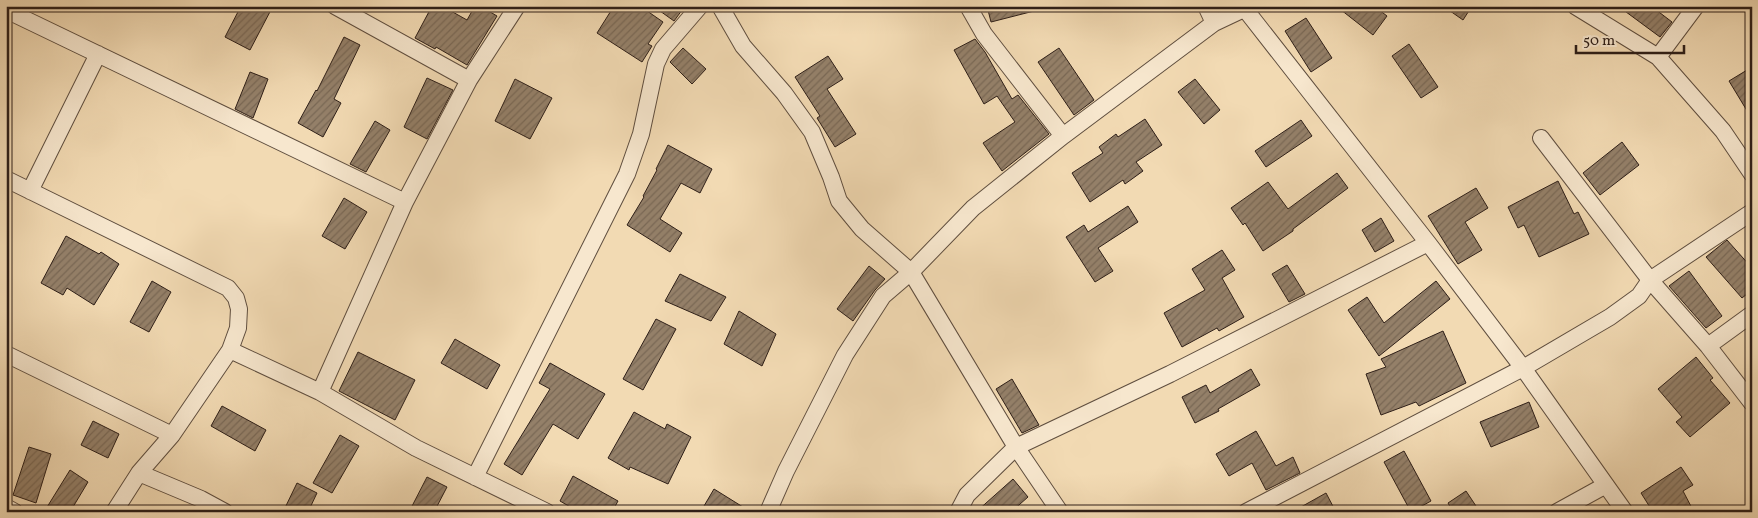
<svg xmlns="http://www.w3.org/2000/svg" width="1758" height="518" font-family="Vollkorn,serif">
<defs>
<pattern id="building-hatch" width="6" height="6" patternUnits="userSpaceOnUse" patternTransform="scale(1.25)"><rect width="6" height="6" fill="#948069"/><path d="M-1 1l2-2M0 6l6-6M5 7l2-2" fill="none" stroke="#796855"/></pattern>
</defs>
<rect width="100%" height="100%" fill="#f2dab3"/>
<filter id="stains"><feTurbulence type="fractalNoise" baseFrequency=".004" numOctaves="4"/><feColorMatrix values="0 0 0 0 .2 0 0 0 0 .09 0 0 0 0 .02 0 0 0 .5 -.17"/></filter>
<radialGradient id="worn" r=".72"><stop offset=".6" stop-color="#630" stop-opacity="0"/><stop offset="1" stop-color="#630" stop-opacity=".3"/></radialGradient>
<path fill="url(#building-hatch)" stroke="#2e1f18" d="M241 6H273L250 50 225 37Z
M432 6H442L467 20 475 6H480L497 16 467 65 436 47 435 49 415 38Z
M614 6H640L663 22 648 44 652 46 642 62 597 33Z
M653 6H685L674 21Z
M987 6H1037L1038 10 991 22Z
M1336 6H1374L1387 16 1373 35Z
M1443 6H1472L1463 20Z
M1618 6H1651L1672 22 1660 37Z
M1306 18 1332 58 1311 72 1285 31Z
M344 37 360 45 334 99 341 103 323 137 298 123 316 90 317 91Z
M975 39 985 52 1012 99 1018 95 1049 134 1002 171 983 143 1015 122 997 96 984 104 954 50Z
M1409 44 1438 87 1421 98 1392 56Z
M683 48 706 69 692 84 670 62Z
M1059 48 1094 100 1074 115 1038 62Z
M828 56 843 79 827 89 856 134 835 147 817 118 820 116 795 77Z
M1752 67V119L1729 81Z
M250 72 268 79 253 118 235 109Z
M427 78 453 90 427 139 404 127Z
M515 79 552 98 530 139 495 121Z
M1195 79 1220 110 1204 124 1178 92Z
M1145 119 1162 145 1136 162 1143 171 1125 184 1123 180 1090 202 1072 173 1103 153 1099 147 1116 134 1118 137Z
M1301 120 1312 136 1266 167 1255 151Z
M375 121 390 130 366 172 350 164Z
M1622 142 1639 165 1600 195 1583 173Z
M668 145 712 169 700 193 681 183 660 219 682 233 670 252 627 225 644 197 643 196 657 170 656 169Z
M1337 173 1348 188 1293 229V231L1263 251 1245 223 1243 225 1231 208 1268 182 1288 209Z
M1558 181 1574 214 1578 212 1589 234 1539 257 1524 225 1518 228 1508 207Z
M1476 188 1488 208 1465 222 1482 250 1458 264 1428 216Z
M344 198 367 212 345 249 322 236Z
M1128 206 1138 222 1098 248 1113 271 1095 282 1066 237 1084 225 1088 232Z
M1381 218 1394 241 1375 252 1362 230Z
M66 236 99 254 101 252 119 264 94 305 67 288 63 295 41 283Z
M1727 240 1752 268V290L1742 298 1706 257Z
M1222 250 1235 270 1222 278 1244 317 1219 331 1217 328 1182 347 1164 313 1205 290 1192 269Z
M1287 265 1305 294 1289 302 1272 274Z
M869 266 885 279 875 290 853 321 837 309Z
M1689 271 1722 316 1706 328 1669 286Z
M680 274 726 297 711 321 665 301Z
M152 281 171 292 149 332 130 322Z
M1436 281 1450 299 1379 356 1348 310 1367 297 1384 323Z
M739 311 776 334 762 366 724 344Z
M656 319 676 329 643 390 623 379Z
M1443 331 1466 383 1419 406 1416 402 1381 415 1366 374 1386 367 1381 359Z
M455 339 500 365 487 389 441 363Z
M358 352 415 380 395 420 339 391Z
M1696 357 1713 378 1710 380 1730 403 1690 437 1676 422 1682 417 1658 389Z
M550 363 605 394 578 439 553 424 522 475 504 464 550 389 539 383Z
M1251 369 1260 385 1218 409 1219 411 1195 423 1182 397 1206 385 1210 393Z
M1012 379 1039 425 1022 433 996 389Z
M1529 402 1539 427 1491 447 1480 422Z
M222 406 266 430 255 451 211 426Z
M634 412 665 429 667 424 691 437 668 484 630 467 629 470 608 458Z
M93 421 119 434 108 458 81 445Z
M1256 431 1276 466 1293 457 1300 473 1266 490 1252 463 1229 476 1216 454Z
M340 435 359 446 332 493 313 483Z
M29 447 51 454 36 503 13 495Z
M1404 451 1431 501 1411 512 1384 462Z
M1681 467 1693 485 1683 491 1694 512H1653L1641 493Z
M70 470 88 482 70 512H44Z
M573 476 618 501 612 512H579L560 501Z
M427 477 447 487 434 512H409Z
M1013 479 1028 497 1011 512H976Z
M297 483 317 493 308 512H283Z
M714 489 751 512H713L704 506Z
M1466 491 1480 512H1453L1448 503Z
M1326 493 1336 512H1292Z"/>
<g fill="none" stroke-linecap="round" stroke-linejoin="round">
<g stroke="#5f4e3f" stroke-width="18">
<path id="minor" d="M335 6 469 80
M720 6 743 46 784 93 812 132 831 177 839 201 862 229 911 272 1016 447 1060 512
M968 6 984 34 1063 136
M1206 6 1214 23
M1575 6 1658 57 1723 131 1752 174
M1245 9 1428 243 1523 368 1625 512
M6 10 405 202
M1658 57 1696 6
M1541 138 1650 280 1708 346 1752 403
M6 179 228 288 236 298 239 309 238 328 230 350 172 435 139 473 114 512
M30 191 98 54
M1708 346 1752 314
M230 350 320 392 416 448 547 512
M6 354 172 435
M320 392 405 202 469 80 517 6
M139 473 201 499 225 512
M475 477 627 174 641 134 656 64 663 49 700 6
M6 507 15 512
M768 512 786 471 845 355 883 296 911 272 973 208 1063 136 1214 23 1250 6
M958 512 967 495 1016 447 1170 374 1428 243
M1246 512 1523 368 1610 317 1639 296 1650 280 1752 212
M1557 512 1606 485"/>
</g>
<use href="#minor" stroke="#f7e7ce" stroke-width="16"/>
</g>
<rect width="1758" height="518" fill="none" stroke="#f2dab3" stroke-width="25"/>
<rect x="8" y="8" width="1743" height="503" fill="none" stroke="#2e1f18" stroke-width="2.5"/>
<rect x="12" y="12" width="1733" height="493" fill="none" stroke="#2e1f18"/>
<path d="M1576 45v8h108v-8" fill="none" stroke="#2e1f18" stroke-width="2.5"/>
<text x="1583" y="45" font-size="15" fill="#2e1f18" stroke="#f7e7ce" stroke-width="4" paint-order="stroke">50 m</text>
<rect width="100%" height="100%" filter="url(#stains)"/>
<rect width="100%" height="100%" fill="url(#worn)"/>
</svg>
